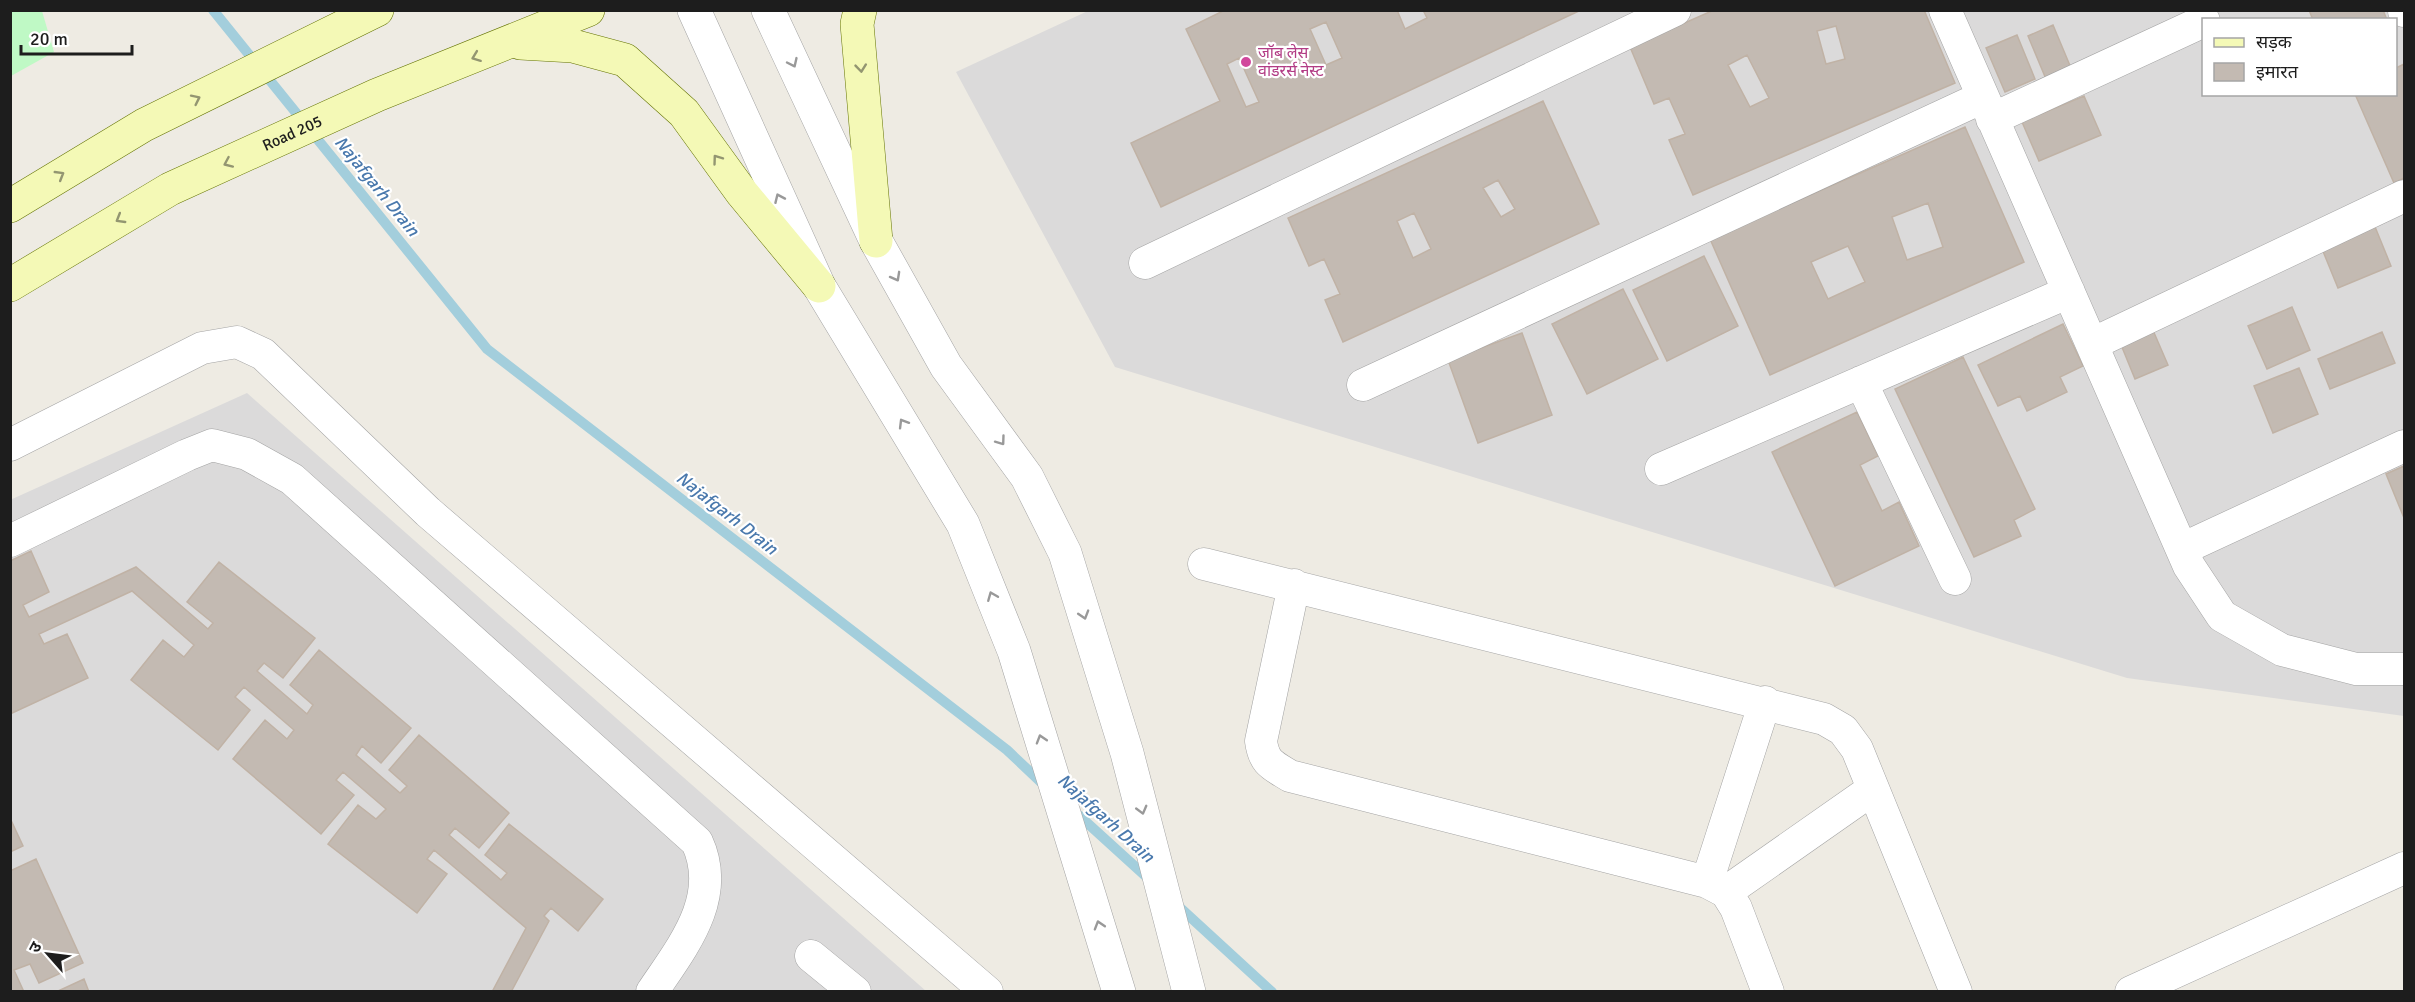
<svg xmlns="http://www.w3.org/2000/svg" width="2415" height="1002" font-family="Signika,'Noto Sans Devanagari',sans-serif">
<rect width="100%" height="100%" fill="#eeebe3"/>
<path fill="#dbdada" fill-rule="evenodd" d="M1090 10 2404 11V716L2127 678 1115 367 956 72ZM2204 20H2396V94H2204Z
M247 393 926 991H11L10 500Z"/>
<path fill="#bff9c5" d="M11 10 42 11 54 52 11 76Z"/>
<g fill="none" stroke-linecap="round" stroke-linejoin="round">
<path stroke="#a3cedc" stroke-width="10" d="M213 10 487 349 1007 750 1044 785
M1074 811 1151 881
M1176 904 1272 992"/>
</g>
<path fill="#c3bab2" stroke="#c0b2a5" stroke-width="1.5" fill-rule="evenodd" d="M1225 10H1397L1405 29 1427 18 1423 10H1581L1161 207 1131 143 1220 101 1186 29ZM1326 22 1342 58 1326 65 1310 29ZM1239 58 1259 102 1246 107 1227 64Z
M1714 10H1924L1955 83 1693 195 1669 140 1685 134 1669 98 1654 104 1630 47ZM1836 26 1845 59 1826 64 1817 31ZM1747 55 1769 98 1750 107 1728 65Z
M2309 10H2383L2387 20H2313Z
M2053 25 2071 68 2046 79 2028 36Z
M2017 35 2035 79 2005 92 1986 48Z
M2404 64V178L2394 183 2355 94H2396V68Z
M2084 96 2101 135 2039 161 2022 122Z
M1543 101 1599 224 1343 342 1325 300 1340 294 1324 259 1309 266 1288 218ZM1498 180 1515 209 1501 217 1483 188ZM1414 213 1431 249 1413 258 1397 221Z
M1965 127 2024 262 1770 375 1710 239ZM1928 203 1943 247 1907 260 1892 217ZM1848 246 1865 282 1828 299 1811 262Z
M2371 217 2391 266 2338 288 2318 239Z
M1704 256 1738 326 1667 361 1633 290Z
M1623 289 1658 359 1587 394 1552 324Z
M2292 307 2310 350 2267 369 2248 326Z
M2149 321 2168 365 2135 379 2117 335Z
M2063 324 2083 366 2060 377 2067 392 2027 411 2020 396 1998 406 1978 365Z
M2382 332 2395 363 2330 389 2318 359Z
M1522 333 1552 415 1478 443 1448 360Z
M1963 357 2035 509 2014 520 2021 536 1974 557 1895 389Z
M2299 368 2318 414 2273 433 2254 386Z
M1857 412 1878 456 1860 465 1882 511 1899 502 1919 546 1835 586 1772 452Z
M2404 466V518L2386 474Z
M31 551 49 592 23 605 29 617 136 567 208 629 213 623 187 602 219 562 315 638 283 678 264 663 257 671 307 714 313 705 290 685 319 650 411 728 381 763 362 746 356 755 400 793 407 786 389 770 419 735 509 813 479 848 455 828 449 835 501 880 507 873 485 855 509 824 603 899 578 931 551 908 544 916 549 921 511 992H492L526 928 434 850 427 859 447 874 417 913 328 844 358 805 376 819 386 809 343 772 336 780 354 795 321 834 233 759 265 720 287 739 294 730 244 687 235 697 250 710 218 750 131 680 163 640 184 657 194 645 132 591 39 634 44 644 67 634 88 678 10 714V561Z
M10 818 23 846 10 852Z
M36 859 83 963 39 983 30 964 14 970 24 992H10V871Z
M84 979 89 992H56Z"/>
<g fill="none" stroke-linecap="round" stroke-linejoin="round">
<g stroke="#a4a4a4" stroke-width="33">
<path id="minor" d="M1945 10 2189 566 2222 616 2282 650 2356 669H2404
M2404 10V11
M1992 119 2204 21
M1145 263 1675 10
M2092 344 2404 196
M1861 382 1955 579
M1363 385 1983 97
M10 445 202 348 237 342 263 354 428 512 987 992
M1661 469 2069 292
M10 541 187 455 212 445 247 454 292 479 697 842C723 898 682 947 652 992
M2182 549 2404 446
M1204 564 1824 719 1843 730 1857 749 1956 992
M1294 585 1261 741C1264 763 1272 765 1290 776L1707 882 1726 892 1736 908 1768 992
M1707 882 1765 702
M1726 892 1873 789
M811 956 855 992
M2131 992 2404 868"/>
</g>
<g stroke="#a4a4a4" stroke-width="34">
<path id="tertiary" d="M694 10 819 286 963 524 1014 651 1119 992
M768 10 876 241 946 366 1027 477 1065 553 1127 753 1189 992"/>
</g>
<g stroke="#657405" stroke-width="34">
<g id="secondary">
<path d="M860 10 857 24 876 241"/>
<path d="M520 43 573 46 625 60 684 113 742 193 819 286"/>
<path d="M10 206 144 125 377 10"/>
<path id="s1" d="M10 285 170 189 377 95 588 10"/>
</g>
</g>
<use href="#minor" stroke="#fff" stroke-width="32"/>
<use href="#tertiary" stroke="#fff" stroke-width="33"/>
<use href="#secondary" stroke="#f4f9b6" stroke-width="33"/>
</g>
<defs><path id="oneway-chevron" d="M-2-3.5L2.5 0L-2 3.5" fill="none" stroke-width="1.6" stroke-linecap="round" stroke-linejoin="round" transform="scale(1.5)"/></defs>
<g stroke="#939671">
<use href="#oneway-chevron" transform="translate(476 57) rotate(159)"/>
<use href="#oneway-chevron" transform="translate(861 68) rotate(84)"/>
<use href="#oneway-chevron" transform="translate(196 99) rotate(-26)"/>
<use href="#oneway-chevron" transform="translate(717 159) rotate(-126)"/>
<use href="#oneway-chevron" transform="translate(228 163) rotate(156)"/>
<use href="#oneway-chevron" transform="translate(60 175) rotate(-31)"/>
<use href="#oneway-chevron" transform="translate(120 219) rotate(149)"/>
</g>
<g stroke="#999">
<use href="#oneway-chevron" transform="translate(793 63) rotate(65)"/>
<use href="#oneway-chevron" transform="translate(779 198) rotate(-114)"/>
<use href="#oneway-chevron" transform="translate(896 277) rotate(61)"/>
<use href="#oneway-chevron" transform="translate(903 423) rotate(-121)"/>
<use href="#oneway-chevron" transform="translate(1001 441) rotate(54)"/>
<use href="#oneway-chevron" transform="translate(992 596) rotate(-112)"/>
<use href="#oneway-chevron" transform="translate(1084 615) rotate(73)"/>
<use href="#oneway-chevron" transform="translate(1041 739) rotate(-107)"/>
<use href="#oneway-chevron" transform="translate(1142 810) rotate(75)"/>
<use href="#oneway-chevron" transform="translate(1099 925) rotate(-107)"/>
</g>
<circle fill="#d1479c" stroke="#fff" stroke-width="2" cx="1246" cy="62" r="6"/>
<g text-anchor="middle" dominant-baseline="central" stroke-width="4.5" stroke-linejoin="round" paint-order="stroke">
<g font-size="16" fill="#b23c85" stroke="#fff" text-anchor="start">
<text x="1258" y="53">जॉब लेस<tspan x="1258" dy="18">वांडरर्स नेस्ट</tspan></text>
</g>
<g font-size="16" fill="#1d1d1d" stroke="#fff">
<text stroke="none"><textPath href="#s1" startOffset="321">Road 205</textPath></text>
</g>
<g font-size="18" font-style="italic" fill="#4a79ad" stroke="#fff">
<text transform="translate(377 186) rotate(51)">Najafgarh Drain</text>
<text transform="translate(727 513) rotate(38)">Najafgarh Drain</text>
<text transform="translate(1106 818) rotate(42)">Najafgarh Drain</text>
</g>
</g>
<rect width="2415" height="1002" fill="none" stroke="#1d1d1d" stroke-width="24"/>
<rect x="2202" y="18" width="195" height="78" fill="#ffffff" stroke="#a5a5a5" stroke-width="1.5"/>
<rect x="2214" y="38" width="30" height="9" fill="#f4f9b6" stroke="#a5a5a5" stroke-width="1.5"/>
<text x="2256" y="48" font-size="18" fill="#1d1d1d">सड़क</text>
<rect x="2214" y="63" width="30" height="18" fill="#c3bab2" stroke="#a5a5a5" stroke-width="1.5"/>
<text x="2256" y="78" font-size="18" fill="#1d1d1d">इमारत</text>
<g transform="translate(48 954) rotate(298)" stroke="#ffffff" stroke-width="4.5" paint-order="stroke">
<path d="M0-4.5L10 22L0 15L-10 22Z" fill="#1d1d1d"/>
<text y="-9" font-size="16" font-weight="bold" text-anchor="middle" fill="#1d1d1d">उ</text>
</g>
<path d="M21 45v9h111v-9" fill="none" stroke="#1d1d1d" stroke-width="3"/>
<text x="30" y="45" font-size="18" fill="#1d1d1d" stroke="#ffffff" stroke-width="4.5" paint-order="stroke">20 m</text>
</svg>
